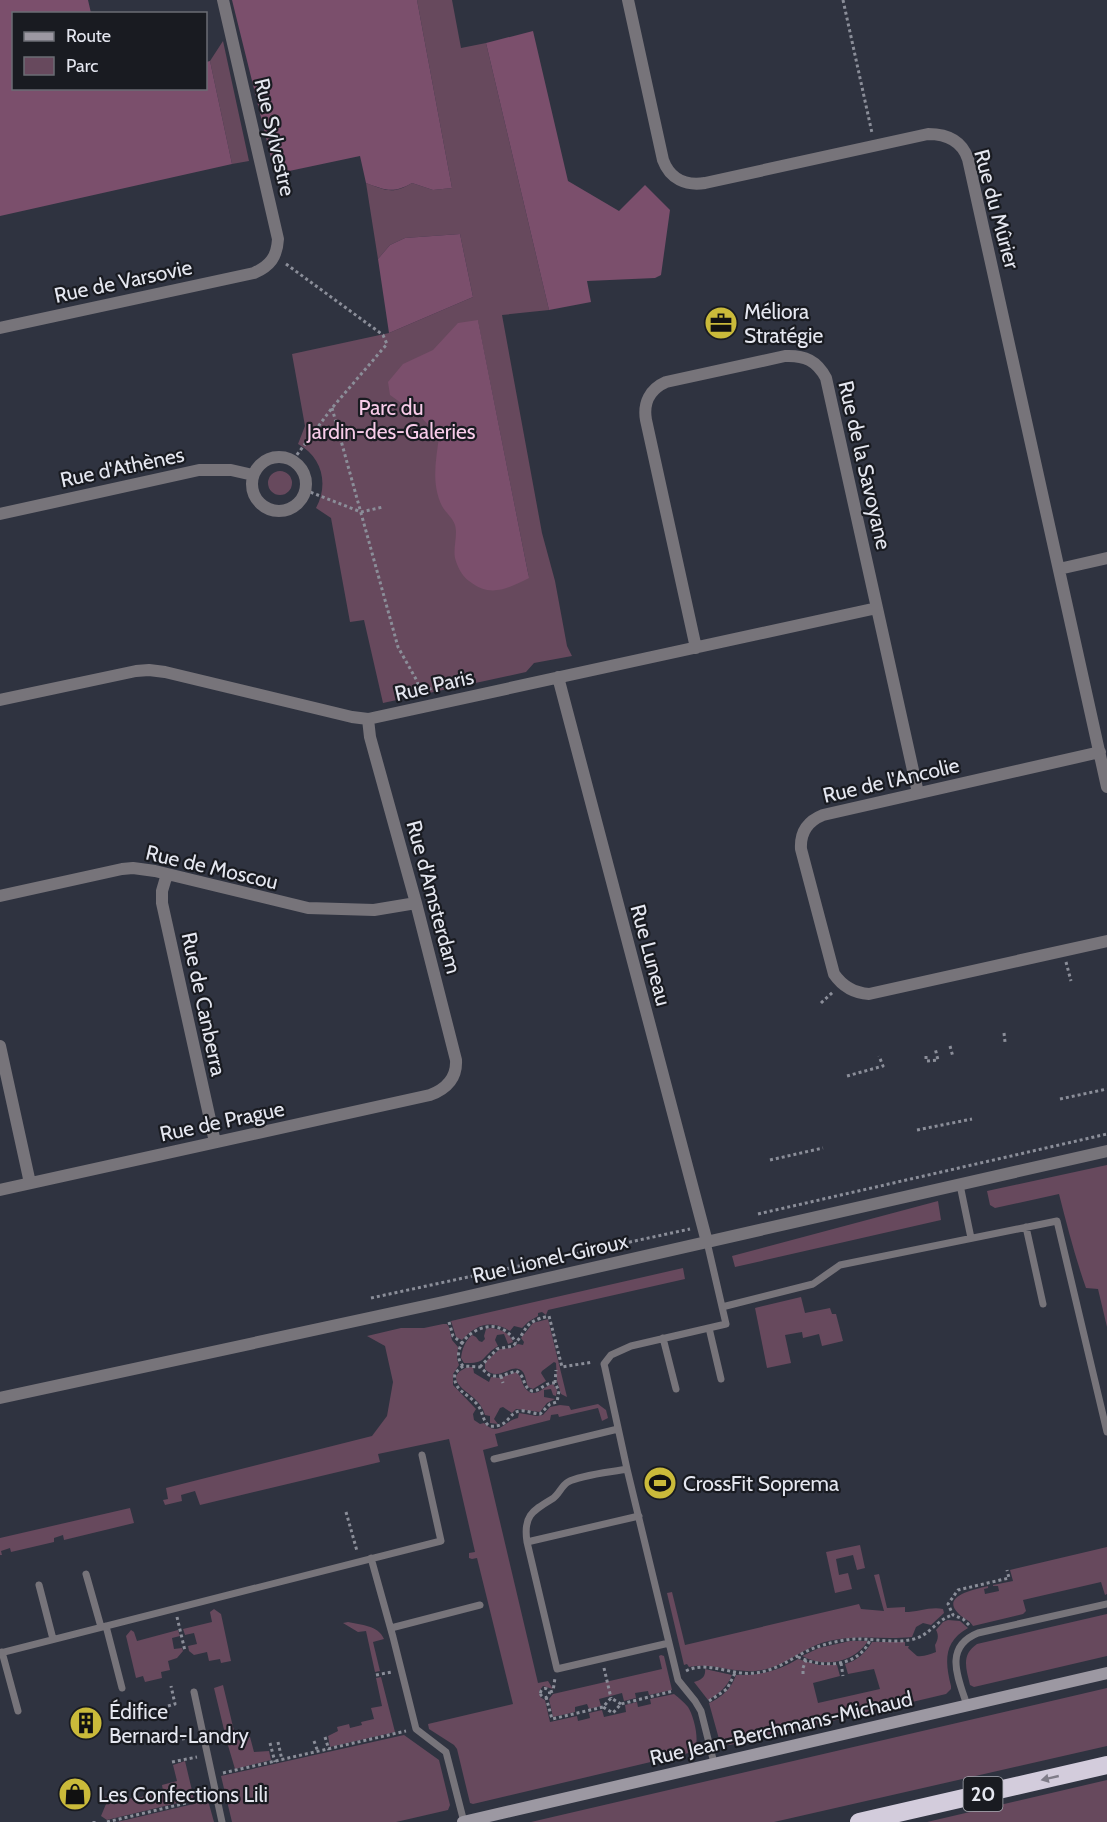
<svg xmlns="http://www.w3.org/2000/svg" width="1107" height="1822" font-family="Cabin,sans-serif">
<rect width="100%" height="100%" fill="#2f3340"/>
<path fill="#67495d" fill-rule="evenodd" d="M417 0H452L461 48 486 43 549 310 502 315 542 533 555 581 567 646 572 656 534 663 526 672 383 703 364 620 350 622 331 518 316 508C329 484 322 457 298 444L305 426 292 354 389 333 473 297 460 234 405 238 390 245 378 259 366 183C385 190 393 195 412 183L433 190 452 188ZM477 321H478L529 578 458 324Z
M223 41 249 161 232 164 210 61Z
M268 483a12 12 0 1 1 24 0a12 12 0 1 1-24 0Z
M1107 1165V1327L1098 1289 1086 1288C1075 1257 1067 1225 1059 1194L995 1208 990 1205 987 1191Z
M938 1201 941 1220 735 1267 732 1256Z
M683 1268 685 1279 548 1310 546 1315 542 1312 538 1313V1316L528 1322 522 1328 514 1326 510 1331C490 1319 476 1325 462 1340L456 1337 451 1321Z
M801 1297 805 1313 830 1308 832 1314H836L843 1341 822 1346 819 1334 803 1338 802 1332 785 1335 791 1363 767 1368 755 1308Z
M548 1319 567 1397 561 1394 557 1381 556 1363 554 1362 542 1371 541 1373 546 1381 533 1389 528 1387C526 1383 526 1376 523 1372 512 1360 500 1384 485 1369V1362L500 1349 512 1348 518 1344 523 1345 524 1342 521 1338 533 1323Z
M443 1324H447L449 1327 452 1340 458 1347 457 1359 459 1365 453 1374V1385L476 1409 473 1414 474 1420 480 1424 484 1423C499 1438 505 1420 518 1418L519 1413 537 1416 543 1415 550 1407 560 1405 569 1406 571 1410 598 1404 606 1410 608 1418 602 1421 598 1408 559 1417 558 1414 551 1415 550 1420 495 1434 498 1446 483 1450 538 1683 548 1681 553 1689 543 1686 539 1691 540 1697 545 1700 550 1722 577 1716 578 1721 590 1718 589 1713 602 1710 604 1717 626 1712 625 1705 637 1702 638 1707 651 1704 650 1699 674 1694C679 1698 684 1702 688 1707 694 1716 701 1744 693 1752L473 1804 470 1803 457 1749 454 1745 429 1729 428 1724 513 1704 477 1558 472 1559 469 1558V1553L475 1552 449 1439 378 1454 380 1462 200 1505 195 1491 181 1495 182 1501 165 1505 163 1500 168 1499 166 1488 372 1436 387 1416 393 1382 385 1346 367 1336 401 1328H424Z
M490 1328C500 1329 509 1332 513 1342L508 1344 504 1334 497 1335 495 1340 498 1346C481 1356 488 1364 464 1363L461 1358C462 1349 465 1341 472 1335L476 1337 479 1341 482 1342 485 1339 484 1336 486 1329Z
M468 1367H473L474 1373 489 1382 491 1377 500 1378 516 1372C524 1378 520 1387 531 1393 540 1394 544 1386 553 1384L557 1390 556 1396 553 1395 551 1389 544 1390V1397L555 1399 547 1403 540 1412 516 1409 512 1413 503 1407 500 1408 494 1419 498 1424 490 1423V1416L485 1415C483 1408 479 1403 474 1398 463 1389 443 1377 468 1367Z
M130 1508 134 1523 64 1540 63 1535 54 1538V1542L11 1552 10 1548 1 1551 2 1555H0V1538Z
M860 1545 865 1568 857 1570 853 1555 836 1559 839 1575 848 1573 852 1589 835 1593 826 1552Z
M1107 1547V1594L1105 1595 1101 1582 1023 1600 1026 1611 1023 1614 973 1626C969 1619 963 1619 958 1613 940 1595 978 1589 988 1586V1588L984 1589 985 1594 999 1591 998 1586H993V1585L1013 1581 1010 1570Z
M879 1574 887 1608 905 1607V1612C917 1612 932 1606 943 1609L944 1613 931 1625 923 1623 916 1627 912 1637C882 1640 855 1634 825 1642 803 1648 785 1666 762 1670 736 1675 714 1662 689 1667L687 1664 684 1665 667 1593 672 1592 685 1645 859 1604 861 1609 884 1611 874 1575Z
M214 1609 221 1614 231 1661 221 1663 220 1659 209 1661 207 1652 194 1655 189 1651 188 1646 197 1644 194 1633 185 1635 183 1629 212 1622 210 1612Z
M1107 1614V1656L974 1687 970 1685C966 1668 961 1655 977 1644Z
M948 1620 960 1621 968 1628C943 1642 945 1662 951 1686V1689L946 1694 730 1745 723 1743 719 1739 709 1703C722 1697 731 1689 736 1675 759 1676 778 1671 798 1659L818 1665H837L840 1676 813 1683 818 1703 880 1689 874 1669 848 1674 845 1664C857 1661 866 1652 872 1642H905V1646H909L908 1648 917 1656C924 1657 930 1654 936 1652L935 1645C938 1640 939 1635 936 1630L943 1622Z
M348 1622C361 1625 378 1625 384 1639L373 1642 380 1671 375 1672 366 1631 358 1632 343 1623Z
M131 1630 134 1632 137 1641 178 1630 180 1636 172 1638 174 1649 182 1648 183 1651 177 1658 168 1661 170 1670 161 1672 162 1678 145 1682 143 1676 136 1678 126 1636Z
M850 1641H868C854 1663 824 1668 802 1656L819 1648Z
M661 1655 664 1656 672 1690 649 1695 648 1691 635 1693 636 1698 624 1701 622 1693 599 1699 601 1706 589 1709 587 1704 575 1707V1712L553 1717 549 1699 553 1694 662 1669 659 1656Z
M705 1669 732 1675C727 1687 719 1694 708 1700L694 1682C701 1680 706 1677 705 1669Z
M381 1677 395 1732 330 1747 328 1736 338 1731 337 1727 349 1724 350 1728 362 1725 361 1722 374 1719 371 1708 382 1706 376 1678Z
M223 1685 235 1735 226 1738 214 1688Z
M1107 1688V1746L774 1822H531Z
M404 1735 439 1760 450 1805 448 1810 396 1822H232L221 1776Z
M250 1737 254 1752 269 1751 271 1760 235 1769 227 1742Z
M185 1761 194 1799 107 1820 101 1816 106 1804 105 1797 117 1795 118 1800 141 1797 163 1791 162 1785 177 1781 173 1765Z
M1107 1780V1822H927Z
M206 1801 209 1804 214 1822H117Z"/>
<path fill="#7b4f6c" d="M0 0H88L91 13 14 14V88H206V62L210 61 232 164 0 216Z
M232 0H417L452 188 433 190 412 183C393 194 385 190 366 183L360 156 275 174Z
M533 31 568 181 619 211 645 185 670 210 661 275 655 278 587 281 591 302 549 310 486 43Z
M460 234 473 297 389 333 378 259 390 245 405 238Z
M478 320 529 578C507 589 490 598 469 581 462 576 457 566 455 558 453 547 458 535 455 525 453 518 445 512 442 506 431 484 436 460 439 437L422 418 390 395 388 382 403 364 433 350 458 323Z"/>
<g fill="none" stroke-linecap="round" stroke-linejoin="round">
<path stroke="#8b8e99" stroke-width="3" stroke-dasharray="3 3" stroke-linecap="butt" d="M843 0 872 133
M286 264 383 335 387 344 332 408 293 460
M332 408 398 647 417 681 420 691 458 683V684
M305 490 361 512 383 507
M1066 962 1071 981
M821 1003 833 992
M1004 1033 1005 1042
M950 1046 953 1057
M926 1056V1061L938 1060 935 1048
M847 1076 883 1066 879 1056
M1060 1099 1107 1089
M917 1130 972 1119
M770 1160 823 1148
M758 1214 1107 1134
M371 1298 690 1229
M449 1322 453 1336 463 1344
M463 1366 455 1373C452 1390 467 1393 477 1404 483 1411 482 1420 489 1426 510 1428 508 1412 520 1411 526 1410 534 1414 540 1414L550 1404 557 1402 559 1391 555 1383C545 1382 541 1391 532 1391 522 1387 526 1376 516 1371L501 1376H494L489 1375 480 1367 463 1366C443 1344 495 1304 516 1343
M480 1367 497 1349 513 1346C529 1329 522 1322 549 1316L562 1367 593 1362
M501 1376 503 1383
M555 1383 556 1370
M346 1512 357 1551
M177 1617 185 1651
M969 1625 963 1619 953 1615 948 1604 958 1590 1009 1578 1007 1570
M798 1657C822 1668 858 1668 870 1640
M841 1663 843 1676
M604 1668 611 1698
M686 1671C707 1660 732 1676 754 1673 776 1671 790 1659 809 1650 819 1646 829 1643 840 1641 865 1635 889 1645 914 1639 930 1635 937 1619 953 1615
M803 1674V1668L806 1660
M376 1675 392 1672
M540.5 1693a4.5 4.5 0 1 1 9 0a4.5 4.5 0 1 1-9 0Z
M550 1692 553 1691 555 1678
M546 1697 552 1719 603 1707
M709 1701 727 1689 735 1673
M621 1704 611 1698 603 1707 613 1713 621 1704 673 1691
M168 1706 175 1704 171 1686
M325 1737 329 1750
M176 1740 193 1737
M314 1741 318 1752
M278 1742 282 1760
M217 1743 236 1738
M270 1743 275 1762
M172 1762 197 1757
M223 1773 406 1731
M94 1821V1822
M107 1822 207 1798"/>
<path stroke="#77747a" stroke-width="7" d="M960 1185 971 1238
M1026 1227 1043 1304
M722 1307 813 1284 840 1265 1057 1221 1107 1432
M709 1328 721 1379
M663 1338 676 1389
M494 1459 618 1429
M627 1469 678 1680 695 1701 701 1711 714 1763
M527 1542 639 1516
M371 1558 393 1637 416 1729 446 1752 464 1822
M86 1574 101 1627
M39 1585 53 1639
M106 1626 122 1688
M391 1628 480 1605
M669 1643 557 1669 527 1542C523 1516 532 1511 552 1499 559 1495 561 1486 568 1482 580 1475 612 1472 627 1469L605 1368 604 1364 611 1355 631 1346 726 1324 707 1242
M2 1652 18 1711
M0 1653 441 1541 422 1455
M194 1692 222 1822
M967 1705C958 1678 943 1647 978 1633L1107 1604"/>
<path stroke="#77747a" stroke-width="12" d="M628 0 663 160C670 179 686 186 705 183L928 134C947 134 962 141 968 159L1107 787
M0 328 254 273C270 266 277 257 278 239L223 0
M252 484a27 27 0 1 1 54 0a27 27 0 1 1-54 0Z
M0 514 199 470H231L253 475
M1059 569 1107 558
M696 648 646 420C643 403 650 389 666 382L785 356C805 355 817 361 826 378L918 793
M558 677 707 1242
M0 700 136 671 149 670 165 672 352 717 368 719 877 608
M1100 752 823 815C808 821 800 832 801 849L834 974C843 987 854 993 869 994L1107 941
M167 874 162 891V903L215 1142
M0 896 122 869 133 868 155 871 308 908 374 910 416 903
M0 1046 30 1183
M0 1190 430 1095C446 1089 457 1078 456 1060L416 903 370 737 368 719
M0 1398 443 1302 1107 1151"/>
<path stroke="#9c98a2" stroke-width="12" d="M463 1822 1107 1673"/>
<path stroke="#d3ccdc" stroke-width="18" d="M859 1822 1107 1765"/>
</g>
<defs><path id="oneway-solid" d="M-6-.8H1V-3.2L6.5 0L1 3.2V.8H-6Z" transform="scale(1.5)"/></defs>
<use fill="#7f7c88" href="#oneway-solid" transform="translate(1050 1778) rotate(167)"/>
<defs>
<g id="office-disc" transform="scale(1.725)"><circle r="9.5" fill="#caba3a" stroke="#191b21"/><path d="M-6-3h4V-5.5h4V-3h4V5H-6ZM-1-4.5V-3h2v-1.5ZM-6 0V1H6V0Z" fill="#111"/></g>
<g id="stadium-disc" transform="scale(1.725)"><circle r="9.5" fill="#caba3a" stroke="#191b21"/><path d="M0-5a6.5 5 0 1 0 0 10a6.5 5 0 1 0 0-10ZM-3.5-1.8h7v3.6h-7Z" fill="#111"/></g>
<g id="building-disc" transform="scale(1.725)"><circle r="9.5" fill="#caba3a" stroke="#191b21"/><path d="M-4-6H4V6H1V3H-1V6H-4ZM-2.5-4.3h1.7v1.8h-1.7ZM.8-4.3h1.7v1.8H.8ZM-2.5-1h1.7V.8h-1.7ZM.8-1h1.7V.8H.8Z" fill="#111"/></g>
<g id="shop-disc" transform="scale(1.725)"><circle r="9.5" fill="#caba3a" stroke="#191b21"/><path d="M-5-2.5h2.3a2.7 3.5 0 0 1 5.4 0H5L5.5 6h-11ZM-1.5-2.5h3a1.5 2.3 0 0 0-3 0Z" fill="#111"/></g>
</defs>
<g fill-rule="evenodd">
<use href="#office-disc" x="721" y="323"/>
<use href="#stadium-disc" x="660" y="1483"/>
<use href="#building-disc" x="86" y="1723"/>
<use href="#shop-disc" x="75" y="1794"/>
</g>
<g text-anchor="middle" dominant-baseline="central" stroke-width="4.5" stroke-linejoin="round" paint-order="stroke">
<rect fill="#191b21" stroke="#a8aab2" stroke-width="1.5" x="963.5" y="1777" width="39" height="34" rx="4.5"/>
<g font-size="20" font-weight="bold" fill="#e5e7f0">
<text x="983" y="1794">20</text>
</g>
<g font-size="21" fill="#e5e7f0" stroke="#191b21">
<text transform="translate(275 137) rotate(77)">Rue Sylvestre</text>
<text transform="translate(997 209) rotate(75)">Rue du Mûrier</text>
<text transform="translate(123 281) rotate(-12)">Rue de Varsovie</text>
<text transform="translate(865 465) rotate(77)">Rue de la Savoyane</text>
<text transform="translate(122 467) rotate(-12)">Rue d'Athènes</text>
<text transform="translate(434 685) rotate(-13)">Rue Paris</text>
<text transform="translate(891 780) rotate(-13)">Rue de l'Ancolie</text>
<text transform="translate(212 867) rotate(13)">Rue de Moscou</text>
<text transform="translate(434 897) rotate(75)">Rue d'Amsterdam</text>
<text transform="translate(651 955) rotate(75)">Rue Luneau</text>
<text transform="translate(204 1004) rotate(78)">Rue de Canberra</text>
<text transform="translate(222 1121) rotate(-12)">Rue de Prague</text>
<text transform="translate(550 1258) rotate(-13)">Rue Lionel-Giroux</text>
<text transform="translate(781 1728) rotate(-13)">Rue Jean-Berchmans-Michaud</text>
</g>
<g font-size="21" fill="#e5e7f0" stroke="#191b21" text-anchor="start">
<text x="744" y="311">Méliora<tspan x="744" dy="24">Stratégie</tspan></text>
<text x="683" y="1483">CrossFit Soprema</text>
<text x="109" y="1711">Édifice<tspan x="109" dy="24">Bernard-Landry</tspan></text>
<text x="98" y="1794">Les Confections Lili</text>
</g>
<g font-size="21" fill="#f8cce9" stroke="#191b21">
<text x="391" y="407">Parc du<tspan x="391" dy="24">Jardin-des-Galeries</tspan></text>
</g>
</g>
<rect x="12" y="12" width="195" height="78" fill="#191b21" stroke="#6b6d74" stroke-width="1.5"/>
<rect x="24" y="32" width="30" height="9" fill="#9c98a2" stroke="#6b6d74" stroke-width="1.5"/>
<text x="66" y="42" font-size="18" fill="#e5e7f0">Route</text>
<rect x="24" y="57" width="30" height="18" fill="#67495d" stroke="#6b6d74" stroke-width="1.5"/>
<text x="66" y="72" font-size="18" fill="#e5e7f0">Parc</text>
</svg>
